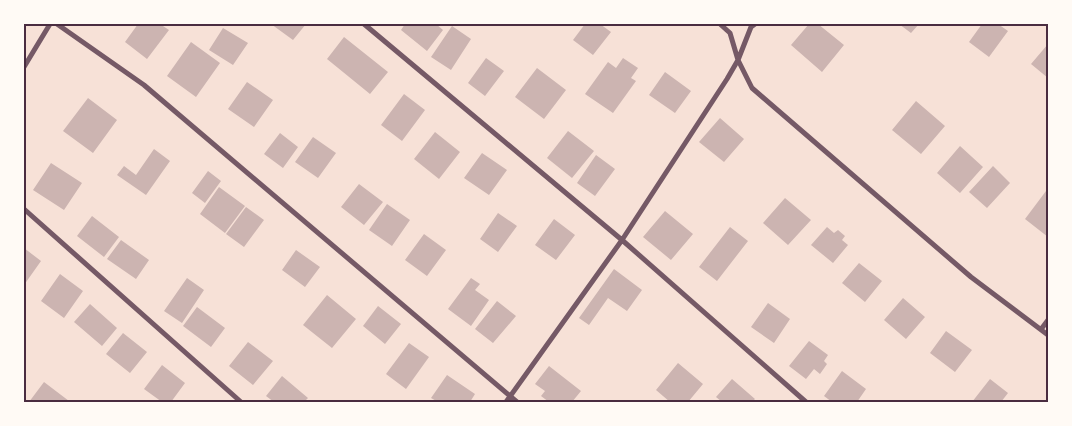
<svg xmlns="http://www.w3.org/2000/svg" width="1072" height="426" font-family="'Nunito Sans',sans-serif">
<rect width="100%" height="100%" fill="#f7e1d7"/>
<path fill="#ccb4b1" d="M138 24H160L169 30 147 59 125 42Z
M271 24H306L293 40Z
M405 24H436L443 30 427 51 401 30Z
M585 24H600L611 32 593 55 573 40Z
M809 24H818L844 45 822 72 791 45Z
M899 24H919L911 33Z
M982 24H998L1008 31 989 57 969 42Z
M452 26 471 39 451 70 431 57Z
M223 28 248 43 233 65 209 50Z
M344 37 388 72 370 94 327 59Z
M191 42 220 63 196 97 167 76Z
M1048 44V78L1031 64Z
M486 58 504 71 485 96 468 83Z
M623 58 638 68 631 78 636 81 613 113 585 94 608 62 616 68Z
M537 68 566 90 544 119 515 97Z
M665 72 691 91 675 113 649 95Z
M247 82 273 100 254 127 228 109Z
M404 94 425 110 402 141 381 125Z
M88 98 117 120 93 153 63 131Z
M916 101 945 126 921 154 892 130Z
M720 118 744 139 724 162 699 142Z
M568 131 594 151 572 178 547 158Z
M435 132 460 152 439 179 414 159Z
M280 133 298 147 283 168 264 154Z
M313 137 336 153 318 178 295 162Z
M960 146 983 167 960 193 937 173Z
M154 149 170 161 146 195 117 175 124 166 136 175Z
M482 153 507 170 489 195 464 178Z
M596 155 615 169 595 196 577 183Z
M51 163 82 183 64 210 33 190Z
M993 166 1010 183 987 208 969 192Z
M208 171 221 181 205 203 192 193Z
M359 184 383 202 364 225 341 207Z
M219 187 245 206 225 233 200 214Z
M1046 191 1048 193V237L1025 219Z
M785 198 811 220 788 245 763 223Z
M387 204 410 220 392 246 369 230Z
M246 207 264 220 244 247 226 234Z
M665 211 693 234 671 260 643 237Z
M498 213 517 226 498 252 480 239Z
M92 216 119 237 104 257 77 236Z
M554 219 575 235 556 260 535 245Z
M730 227 748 241 717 281 699 267Z
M827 227 834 233 838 230 845 236 842 240 848 245 833 263 811 245Z
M424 234 446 250 427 276 405 260Z
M121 240 149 260 136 279 107 259Z
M24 248 41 261 24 285Z
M296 250 320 267 305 287 282 270Z
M859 263 882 281 865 302 842 283Z
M614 269 642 290 627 311 608 298 589 325 579 318Z
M60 274 83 291 64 318 41 301Z
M187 278 204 290 182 323 164 311Z
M471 278 480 284 475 290 489 300 471 326 448 309Z
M327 295 356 319 332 348 303 325Z
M903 298 925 317 906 339 884 320Z
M497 301 516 316 493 343 475 329Z
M768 303 790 319 774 343 751 327Z
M90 304 117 328 102 346 74 322Z
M378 306 401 324 385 344 363 326Z
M197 307 225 328 211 347 183 326Z
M946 331 972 350 955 372 930 353Z
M123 333 147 352 130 373 106 354Z
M809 341 828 355 824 361 827 364 820 374 814 369 806 379 789 366Z
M248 342 273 361 253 385 229 366Z
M409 343 429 357 406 389 386 374Z
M678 363 703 384 688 402H670L656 390Z
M162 365 185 383 171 402H162L144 389Z
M549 366 581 391 572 402 557 401 549 402 541 396 545 391 535 384Z
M842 371 866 389 857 402H832L824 396Z
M447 375 475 394 470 402H438L431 398Z
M282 376 308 398 304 402H274L266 396Z
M732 379 755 399 752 402H722L716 397Z
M990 379 1008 393 1001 402H972Z
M44 382 69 401 68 402H29Z"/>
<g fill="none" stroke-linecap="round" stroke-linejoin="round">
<path stroke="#755966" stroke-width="5" d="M57 24 144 85 517 402
M364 24 622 240 806 402
M720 24 730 33 738 60 752 88 971 277 1048 335
M24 67 50 24
M24 209 241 402
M1042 328 1048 320
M506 402 622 240 727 79 738 60 751 27 755 24"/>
</g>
<rect width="1072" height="426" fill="none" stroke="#fffaf5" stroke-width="50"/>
<rect x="25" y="25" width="1022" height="376" fill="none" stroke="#4a2c40" stroke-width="2"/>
</svg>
